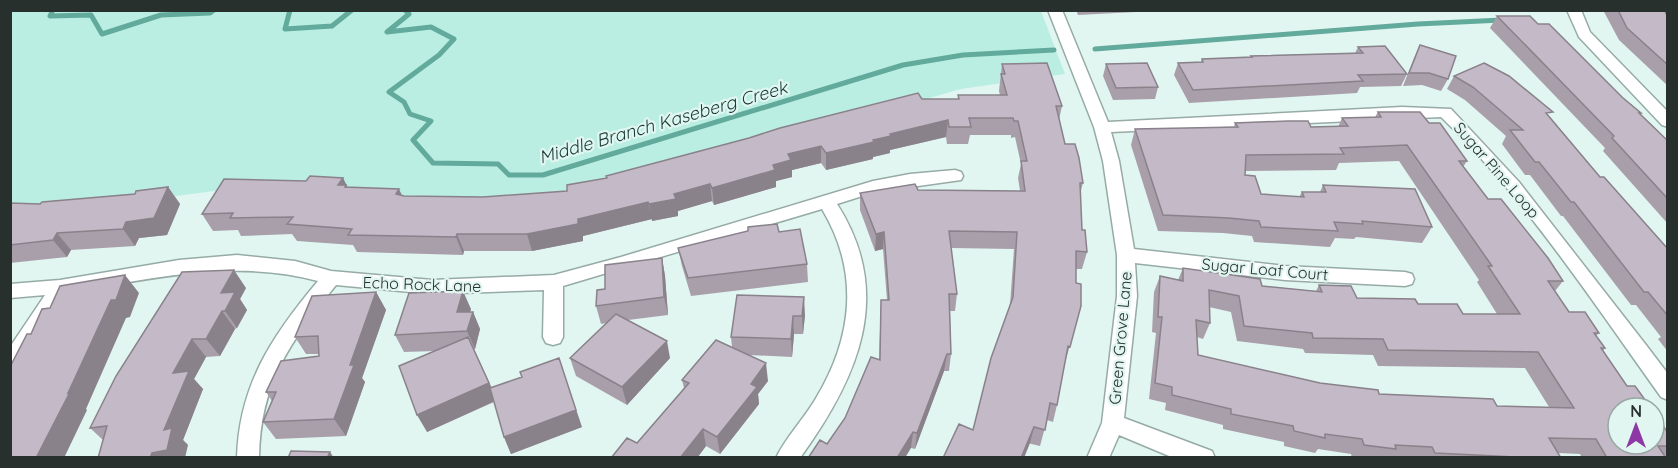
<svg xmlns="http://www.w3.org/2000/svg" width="1678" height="468" font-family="Quicksand,sans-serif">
<rect width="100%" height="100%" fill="#e1f6f1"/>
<path fill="#bbeee2" d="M10 11H1041L1065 74 961 89 602 191 437 204 299 180 100 206 11 210Z"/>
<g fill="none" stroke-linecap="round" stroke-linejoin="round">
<path stroke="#62aa9b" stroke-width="5" d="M53 10 50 16 91 15 102 34 161 15 210 13 214 10
M290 10 285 29 332 26 352 10
M405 10 409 14 387 32 431 27 454 39 439 55 389 92 404 102 410 114 431 121 413 140 433 163 498 164 509 175H543L903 65 963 55 1054 50
M1095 49 1418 24 1502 20"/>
<g stroke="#97aba6" stroke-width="3">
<path id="minor" d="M1048 10H1062L1108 122 1402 107 1451 109 1519 182 1646 345 1668 374V400L1661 397C1593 302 1525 198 1441 117L1111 132 1119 161 1134 249 1285 266 1405 272 1412 274 1414 279 1412 284 1405 286 1285 280 1135 263 1137 296 1124 418 1212 451 1215 458H1174L1119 435 1109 458H1087L1102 423 1117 296V255L1103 161 1094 127Z
M1567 10H1581L1590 32 1668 112V127L1662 125 1579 37Z
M955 170 961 172 963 176 961 180 875 192 837 204C895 294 858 378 800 458H776C786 437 803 420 815 400 853 338 860 272 822 209L563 286V337L560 343 553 345 546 343 543 337 544 290 432 294 336 285C290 342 260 383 259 458H237C239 385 272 336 318 281 234 258 150 279 66 293L17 371 10 373V347L45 295 10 298V284L60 280 179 260 237 255 295 261 331 271 432 280 554 275 621 257 873 181 910 174Z"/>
</g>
<use href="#minor" fill="#fff" fill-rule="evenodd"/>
</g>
<path fill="#a99fab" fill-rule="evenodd" d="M1076 10H1174L1078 15Z
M1603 10H1664L1668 17V86L1619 40Z
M1497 16 1538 24 1641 113 1640 114 1668 141V224L1603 151 1605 148 1490 28Z
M1420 45 1448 79 1441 91 1422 85 1403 86 1414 58Z
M1358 47 1407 74 1401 86 1360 87 1357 93 1189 103 1174 75 1178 63 1201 62 1202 59 1250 57 1251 56 1355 53Z
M1002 64 1062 106 1059 120 1065 144 1083 183 1080 194 1082 230 1087 252 1082 269H1076V283L1081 306 1065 363 1057 405 1053 422 1047 420 1040 446 973 430 1010 305 1014 249 951 248 957 294 955 311H950L951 354 949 371H944L915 449 911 448 827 444 845 418 879 360 881 300H887L883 249 875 251 860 210V193L918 190 1020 191 1018 178 1021 164 1015 137 1011 138V135H970L968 144H947L946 137 890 150V153L873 157V159L826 170 821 163 792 170V177L776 181V187L714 205 712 201 678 211V216L652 221V219L583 236V241L532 251H464L463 255 357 252 353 245 297 241 292 234 241 236 238 230 213 231 202 214 306 181 343 178 347 187 402 196 483 197 567 191 607 178 922 99H958V95H1000L999 91Z
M1106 64 1158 87 1155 99 1113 100 1103 76Z
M1454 76 1550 117 1600 177 1668 249V352L1658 339 1661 337 1636 305H1631L1563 216H1561L1530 175H1525L1502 144 1506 136 1465 100 1447 89Z
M1378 112 1429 123 1467 161 1463 167 1488 199 1563 281 1555 291 1569 312 1599 333 1596 336 1605 348 1603 351 1627 386 1668 433V454L1665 456 1666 458H1582L1580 454 1558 453 1561 458H1352L1351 454 1318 449 1315 453 1284 446V442L1223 429V425L1165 410 1166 403 1149 399 1156 333 1152 332 1154 292 1160 276 1178 280 1183 268 1262 286 1316 291 1319 285 1357 298 1418 304 1463 314H1497L1477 282 1479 280 1399 161 1339 163 1336 170 1245 171V175L1261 194 1299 197 1302 192H1320L1323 185 1432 227 1422 243 1356 237 1354 239 1335 238 1330 247 1254 242 1252 236 1223 233 1158 231 1131 145 1135 129 1234 127 1235 123 1311 127H1338L1342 118 1375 117ZM1209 307 1231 312 1237 341 1303 349 1305 353 1373 355 1378 366 1525 368 1549 407 1497 406 1379 394 1320 383 1198 355 1197 337 1203 339 1210 323Z
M168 187 180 204 167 235 139 238 135 246 71 250 67 257 10 263V203L40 204 135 194Z
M779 232 807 264 808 282 691 296 682 266 678 248Z
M662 258 665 276 668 315 628 320 670 358 627 405 576 376 570 358 606 323 601 324 596 306 605 289Z
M246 288 240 299 247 310 237 328 235 329 220 356 206 357 194 379 203 389 183 440 188 445 103 440 90 428Z
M376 292 386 310 362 378 365 382 346 436 276 439 263 422 272 401 266 392 319 356V354H306L295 337Z
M737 295 805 315 803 334H794L792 357 749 355 768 381 758 394 759 404 720 454 706 446 697 458H611L637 443 684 388 682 380 732 347 731 337Z
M471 309 470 312H473L480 329 475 349H474L492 388 582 427 511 454 504 437 494 402 427 432 435 351 404 352 395 335Z"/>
<path fill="#89828b" d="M948 120 946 137 890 150V153L873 157V159L826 170V153L873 140 890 134Z
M821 146V163L792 170V177L776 181V187L714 205 712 188 773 165 788 154Z
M343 178 355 202 338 185Z
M710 184 712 201 678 211V216L652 221 649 204 674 194Z
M168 187 180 204 167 235 139 238 135 246 123 229 126 222Z
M399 189 407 206 396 194Z
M648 202 652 219 583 236V241L532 251 527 234 578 219Z
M884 232 883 249 875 251 876 234Z
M57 233 71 250 67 257 53 240Z
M457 234 464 251 463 255 456 237Z
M662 258 665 276 668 315 664 297Z
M234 270 246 288 240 299 247 310 237 328 225 311 221 293Z
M125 275 139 293 130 317 126 318 86 409 87 410 64 458H36L68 393 111 300Z
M463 291 471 309 465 330 457 312Z
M376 292 386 310 362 378 365 382 346 436 334 419 350 365Z
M804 297 805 315 803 334 802 316Z
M222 311 235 329 220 356 206 339Z
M473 312 480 329 475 349 467 331Z
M793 316 794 334 792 357 791 339Z
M192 339 206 357 194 379 203 389 183 440 188 445 185 458H150L152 453 164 430 173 373Z
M667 341 670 358 627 405 622 387Z
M947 354 944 371 915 449 917 433Z
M559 358 582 427 511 454 504 437Z
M766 363 768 381 758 394 759 404 720 454 717 437 751 384Z
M489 383 497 400 427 432 417 415Z
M1034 427 1030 443 1024 458H1021Z
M703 429 706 446 697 458H680Z
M913 432 911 448 905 458H897Z
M330 452 334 458H327Z"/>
<path fill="#c4b9c7" stroke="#89828b" stroke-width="1.5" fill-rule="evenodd" d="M1618 10H1664L1668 17V65L1627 28Z
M1497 16H1530L1538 24H1549L1623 98 1641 113H1639L1668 141V199L1612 138 1614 136Z
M1420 45 1456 56 1448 79 1429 73H1409Z
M1385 46 1407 74 1358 75 1363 81 1193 90 1178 63 1203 62 1202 59 1252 57 1251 56 1363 53 1358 47Z
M1047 63 1062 106H1056L1065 144H1075L1079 158 1083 183H1080L1082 230H1085L1087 252 1076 251V283L1081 284V306L1070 347 1068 346 1057 405 1050 403 1045 430 1034 427 1021 458H943L959 424 973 430 991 358 1013 297 1017 232 949 231 957 294H949L951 354H947L917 433 913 432 897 458H808L820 440 827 444 845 418 871 357 880 360 881 300H889L884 232 876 234 860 193 915 184 918 190 1025 191 1021 161H1027L1018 121H1014L1013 118H969L971 127H949L948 120 890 134 891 136 873 140 874 142 826 153 821 146 788 154 791 160 773 165 775 170 712 188 710 184 674 194 676 199 649 204 648 202 578 219V224L527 234H457L456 237 348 235 352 229 287 224 293 217 230 218 233 213 202 214 224 179 306 181 310 176 343 178 338 185H346L345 187 399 189 396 194 404 196 483 197 567 191V185L607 178 606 176 749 138 780 128 918 93 922 99H959L958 95H1007L1001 74H1005L1002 64Z
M1147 63 1158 87 1116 88 1106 64Z
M1484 63 1509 76 1553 112 1546 113 1600 177H1604L1668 249V316L1648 292H1644L1574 202H1571L1539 162H1535L1510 130H1523L1473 87 1454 76Z
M1378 112H1420L1429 123H1440L1467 161H1459L1488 199H1501L1548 258 1563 281H1548L1569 312H1585L1599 333H1594L1605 348H1601L1627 386H1635L1651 408H1618V444H1654V413L1668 433V446H1658L1666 458H1607L1596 439 1549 438 1561 458H1538L1435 453 1432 447 1395 445 1396 449 1364 445 1362 439 1325 434V438L1294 431 1293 426 1231 414V409L1172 395V387L1155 383 1162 317H1158L1160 276 1183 281V268L1260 279 1262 286 1322 292 1319 285 1351 286 1357 298 1415 299 1418 304H1457L1463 314H1520L1488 266H1492L1407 145 1340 148 1344 154 1246 155 1245 175 1255 176 1261 194 1304 197 1302 192H1326L1323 185 1415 189 1432 227 1362 221 1363 224 1334 222 1338 231 1261 227 1259 221 1229 218 1163 215 1135 129 1238 127 1235 123 1288 121H1308L1311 127 1348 126 1342 118 1381 117ZM1209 290 1239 296 1244 326 1312 333 1313 338 1383 339 1388 350 1538 352 1574 408 1497 406 1493 399 1379 394 1378 390 1320 383 1198 355 1196 320 1210 323Z
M168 187 154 218 126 222 123 229 57 233 53 240 10 245V203L40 204 42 202 135 194 136 191Z
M777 224 779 232 800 229 807 264 688 278 678 248 748 231V227Z
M662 258 664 297 596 306 597 290 605 289V265Z
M234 270 221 293 235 292 225 311H222L206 339H192L173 373 189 371 164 430 172 428 167 450 152 453 150 458H98L107 426 90 428 116 376 182 272Z
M125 275 116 300H111L68 393 70 392 36 458H10V367L27 334H31L42 309 50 308 60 286Z
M463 291 457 312H473L467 331 395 335 409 293Z
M376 292 350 365H354L334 419 263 422 276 392H266L281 361 319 356 318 336 295 337 312 296Z
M737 295 804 297 802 316H793L791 339 731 337Z
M616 314 667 341 622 387 570 358Z
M468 337 489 383 417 415 399 366Z
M716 340 766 363 751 384 757 387 717 437 703 429 680 458H611L627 438 637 443 689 383 682 380Z
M559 358 576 410 504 437 490 388 522 377 520 372Z
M291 451 330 452 327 458H288Z"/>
<g text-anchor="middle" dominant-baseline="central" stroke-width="4.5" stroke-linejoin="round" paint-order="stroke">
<g font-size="16" fill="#28302e" stroke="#e1f6f1">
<text transform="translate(1497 170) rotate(49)">Sugar Pine Loop</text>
<text transform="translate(1265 269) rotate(5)">Sugar Loaf Court</text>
<text transform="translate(422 284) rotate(2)">Echo Rock Lane</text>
<text transform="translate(1120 338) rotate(-85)">Green Grove Lane</text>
</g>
<g font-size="18" font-style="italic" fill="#153831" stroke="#e1f6f1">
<text transform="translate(663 122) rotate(-16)">Middle Branch Kaseberg Creek</text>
</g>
</g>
<rect width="1678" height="468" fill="none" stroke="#28302e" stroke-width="24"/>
<g transform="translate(1636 426)"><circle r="28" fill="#e1f6f1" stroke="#97a7a3" stroke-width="1.5"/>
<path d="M0-4.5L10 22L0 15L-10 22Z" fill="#8e38a5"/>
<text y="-9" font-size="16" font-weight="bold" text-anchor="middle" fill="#28302e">N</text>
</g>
</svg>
